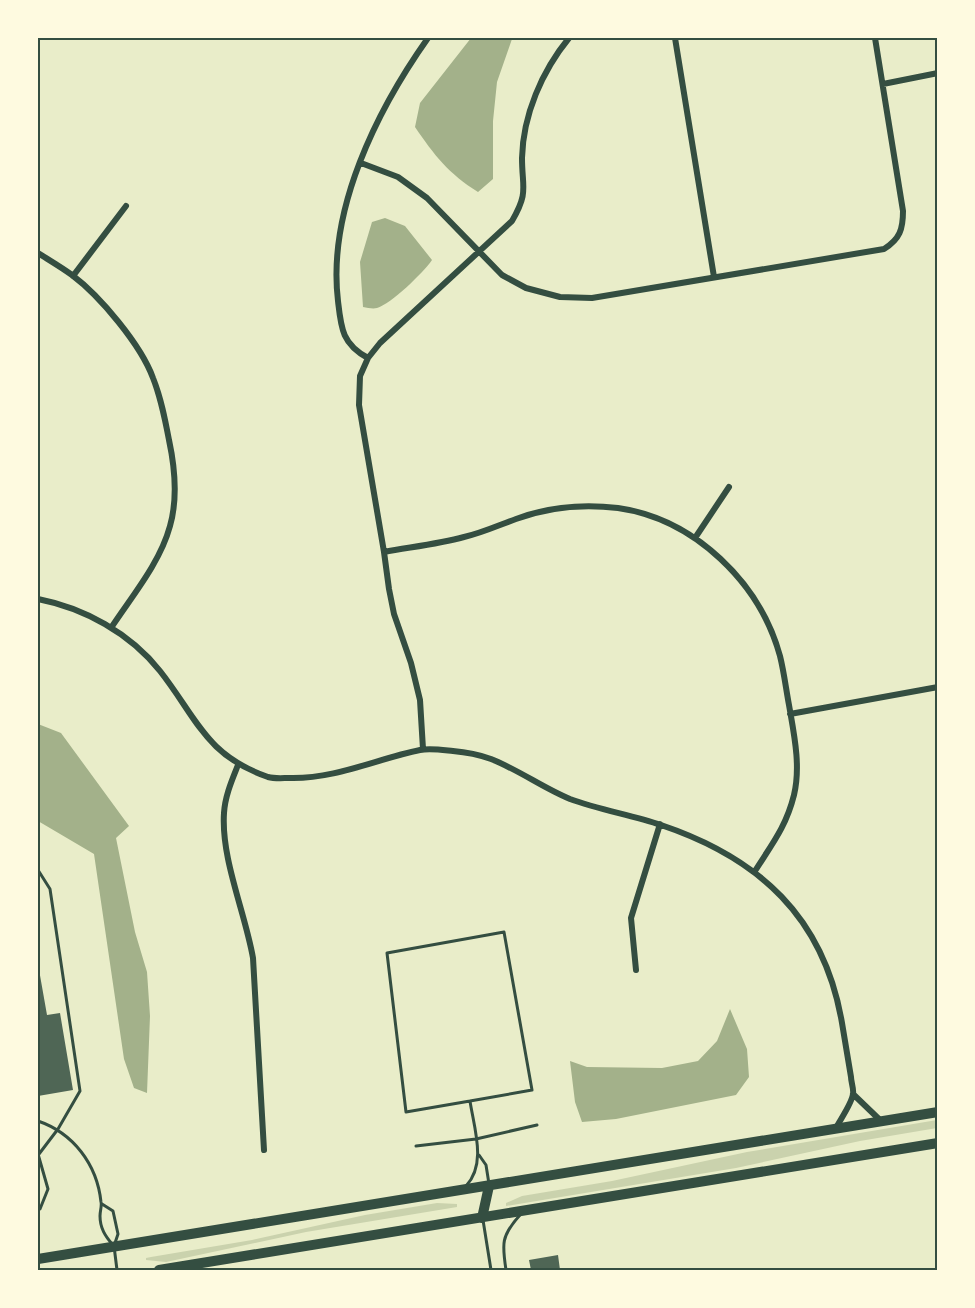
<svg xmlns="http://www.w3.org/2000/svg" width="975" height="1308" font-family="Signika,sans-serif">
<rect width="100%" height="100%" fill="#e9edc9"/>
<path fill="#cad2ad" d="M937 1120V1128L860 1141 736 1168 506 1206V1203L522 1196 612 1181 747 1152Z
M437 1203 457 1204V1207L306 1232 166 1262 146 1260V1258L151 1257 252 1240 365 1215Z"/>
<path fill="#a3b18a" d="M471 38H511L512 39 497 82 493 121V179L478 192C449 174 434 155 415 127L420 103Z
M385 218 405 226 432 260C423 273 391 304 377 308 373 309 368 308 363 307L360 262 372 222Z
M38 724 61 733 129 826 116 838 135 932 147 972 150 1016 147 1093 134 1088 124 1059 94 854 38 821Z
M730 1009 747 1049 749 1077 736 1095 616 1119 582 1122 575 1102 570 1061 587 1067 662 1068 698 1061 717 1041Z"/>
<path fill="#4f6655" d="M38 964 47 1015 60 1013 73 1090 38 1096Z
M558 1255 560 1270H531L529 1260Z"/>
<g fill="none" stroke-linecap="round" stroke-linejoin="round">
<path stroke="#344e41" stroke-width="3" d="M38 870 50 889 80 1091 58 1129 39 1154
M38 1121C73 1133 97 1164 101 1202 102 1206 100 1211 100 1216 100 1228 105 1236 113 1245
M416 1146 476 1139 537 1125
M479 1155 486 1165 489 1184
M466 1186C487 1164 474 1128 470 1101L532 1090 504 932 387 953 406 1112 470 1101
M102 1204 113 1211 118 1234 114 1246 117 1270
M38 1210 40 1209 48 1189 38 1154
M483 1220 491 1270
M506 1270C502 1244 501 1236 520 1215"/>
<path stroke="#344e41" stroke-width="6" d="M675 38 714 277
M883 84 938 73
M361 163 398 177 427 198 502 275 526 288 560 297 592 298 884 249C900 239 903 229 903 211L875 38
M38 253C49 260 61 267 72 275 100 296 141 345 153 378 161 398 165 419 169 440 175 468 178 498 170 526 160 563 132 596 111 628
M73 276 126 206
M368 358C342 344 341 328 338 301 327 210 377 110 428 38
M695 538 729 487
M384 552C411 547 438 544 464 537 482 533 499 525 516 519 548 507 584 504 618 508 695 519 760 583 780 656 784 672 786 689 789 705 794 734 801 766 794 795 786 827 772 844 755 871
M38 599C84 608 130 633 160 671 197 718 205 755 268 777 275 779 283 778 290 778 336 779 376 759 420 750 430 748 443 750 453 751 465 752 480 755 491 759 519 770 543 788 570 799 600 810 632 815 661 825 759 858 824 917 842 1023 845 1041 848 1059 851 1077 851 1082 854 1089 853 1094 852 1103 840 1120 836 1128
M790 714 938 687
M423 749 420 700 411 663 394 614 389 589 384 552 359 405 360 376 368 358 380 343 512 221C529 192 522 188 522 158 523 115 542 71 569 38
M238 765C232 780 225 796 224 813 221 859 245 912 253 958L264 1150
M636 970 631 918 660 824
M853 1094 881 1121"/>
<path stroke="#344e41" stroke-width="10" d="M482 1218 489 1186
M38 1259 938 1112
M159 1270 938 1143"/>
</g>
<rect width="975" height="1308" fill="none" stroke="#fefae0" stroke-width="78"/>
<rect x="39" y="39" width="897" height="1230" fill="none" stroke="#344e41" stroke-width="2"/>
</svg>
